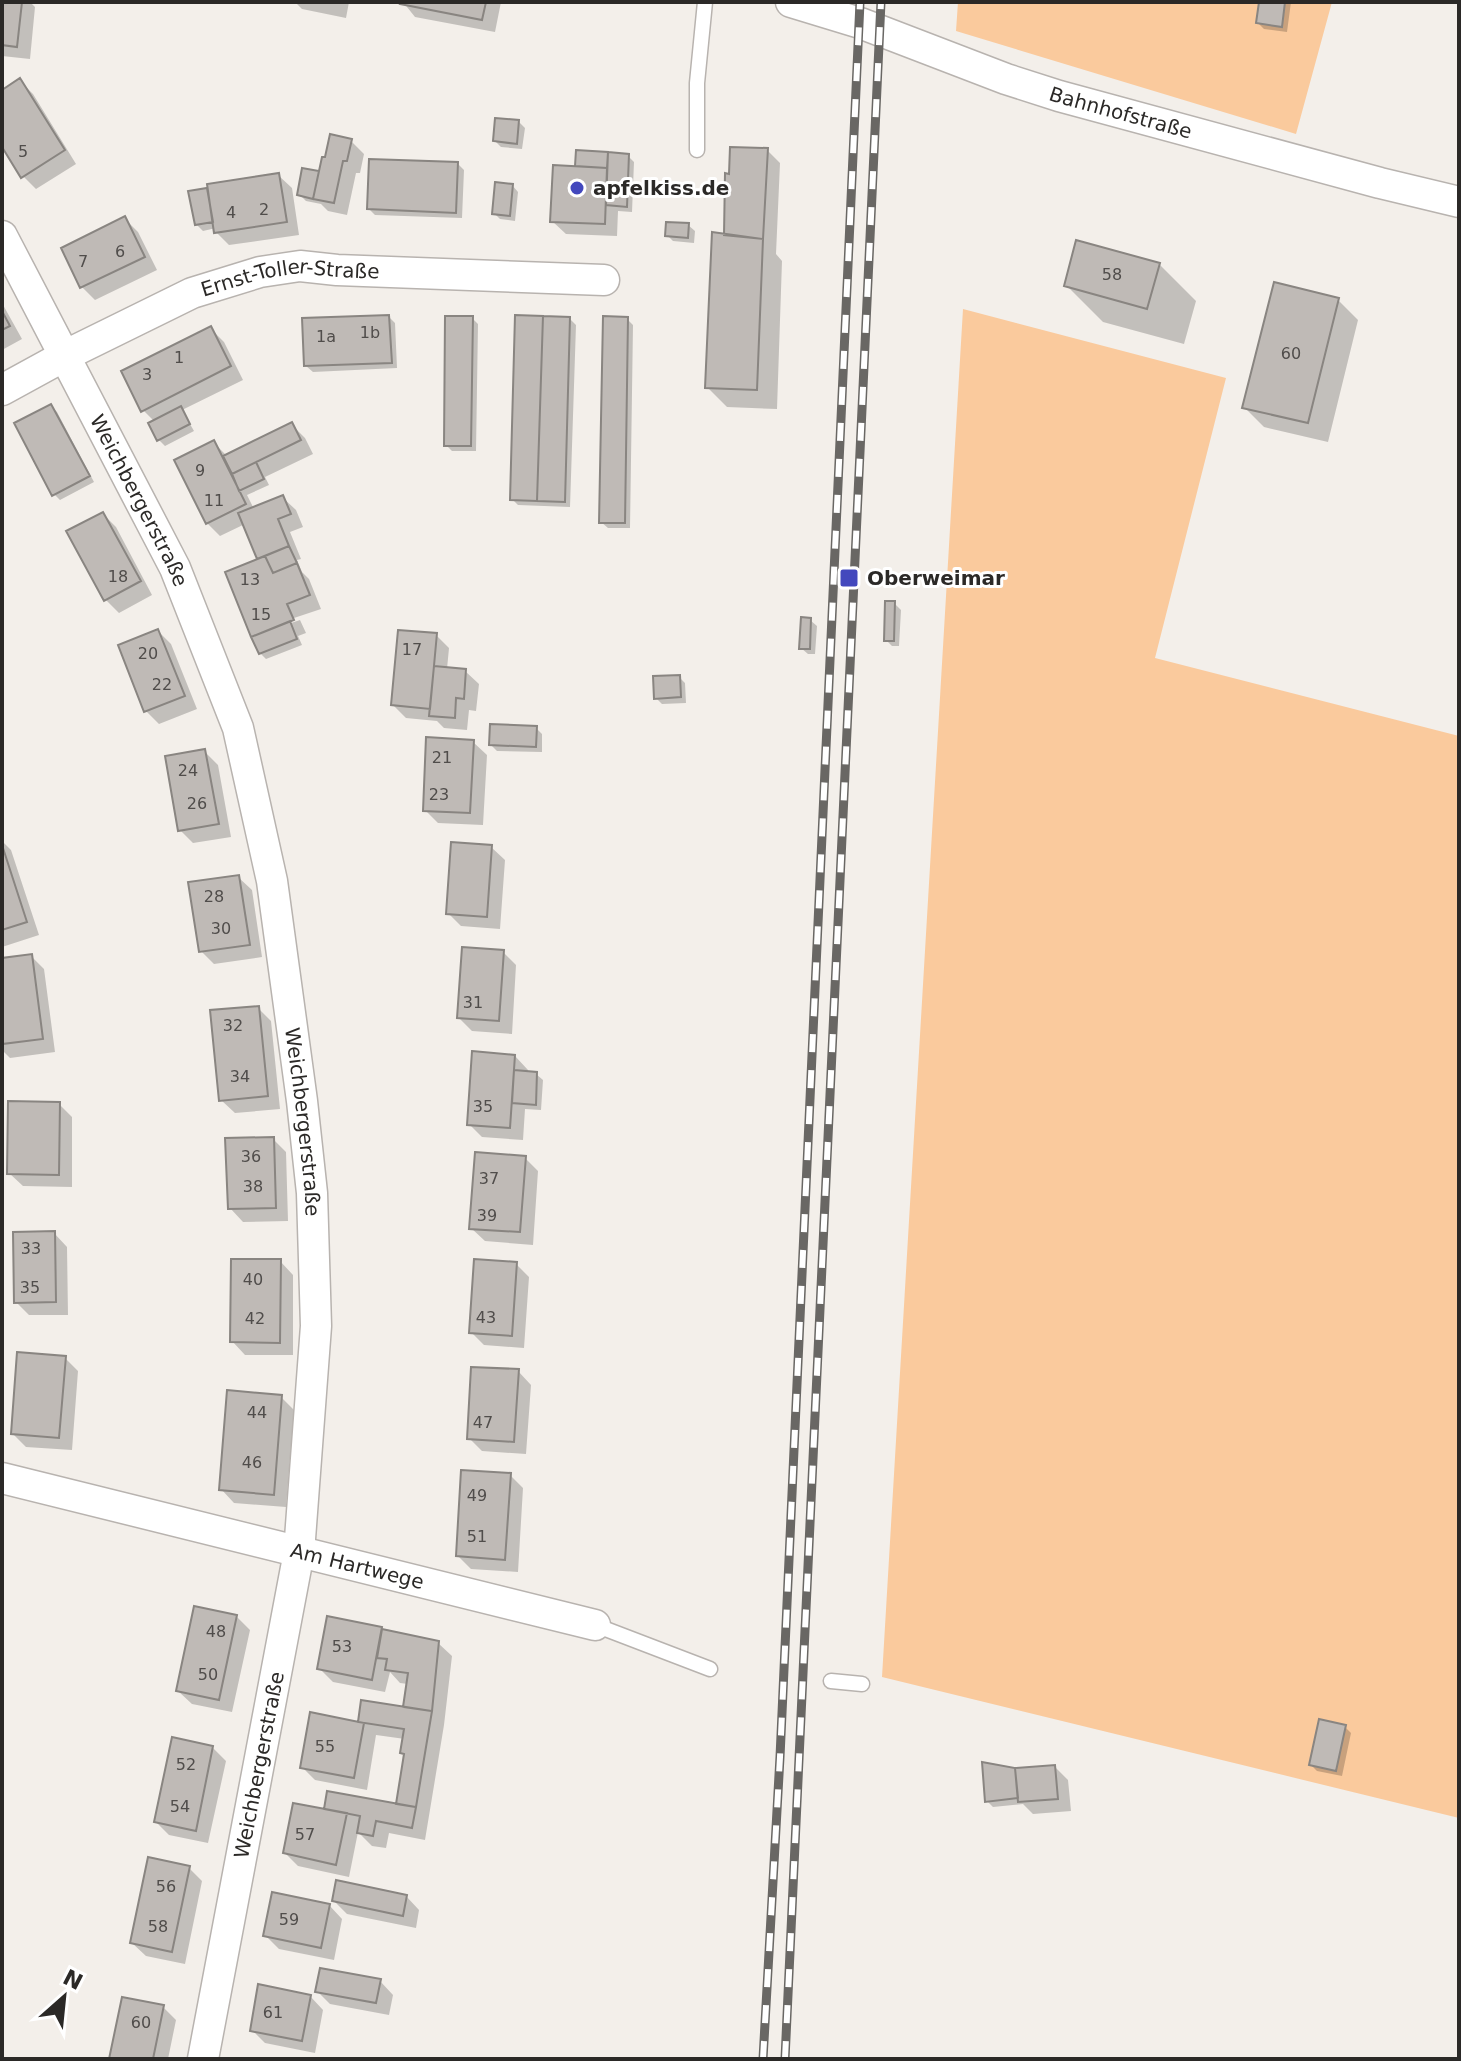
<svg xmlns="http://www.w3.org/2000/svg" width="1461" height="2061" font-family="'DejaVu Sans',sans-serif">
<rect width="100%" height="100%" fill="#f3efea"/>
<path fill="#faca9d" d="M958 2H1332L1296 134 956 31Z
M963 309 1226 378 1155 658 1459 736V1818L882 1677Z"/>
<path fill="#0003" d="M2 2H30L35 7 30 59 2 56Z
M295 2H349L346 18 302 9Z
M403 2H501L495 32 415 17Z
M1261 2H1291L1287 32 1264 29 1258 23Z
M20 81 33 94 76 164 36 189 23 176 2 143V92Z
M519 122 525 128 522 149 501 147 495 141Z
M351 141 364 154 360 173H356L347 215 328 211 321 204 306 201 300 195Z
M767 150 780 163 776 254 782 261 777 409 727 407 707 387 726 236Z
M578 153 628 156 634 162 632 212 618 211 617 236 566 234 552 221 581 169 577 166Z
M458 164 464 170 462 218 375 215 369 209Z
M278 175 292 188 299 235 229 245 216 232V228L203 231 196 224 191 193Z
M512 185 518 192 515 221 500 219 494 213Z
M125 219 138 232 157 270 95 300 82 287 63 249Z
M688 225 695 231 694 243 673 241 667 235Z
M1159 264 1196 301 1184 344 1103 322 1066 285Z
M1338 300 1358 320 1328 442 1264 427 1244 407Z
M2 303 22 339 2 350Z
M389 317 395 323 397 368 313 372 306 366Z
M472 318 478 324 476 451H452L446 445Z
M570 319 576 325 570 507 518 505 512 499Z
M627 319 633 325 630 528H608L601 522Z
M211 329 224 342 243 380 182 410 194 431 165 446 159 440 155 422 143 410Z
M51 406 57 412 94 482 60 500 54 494Z
M292 425 305 438 313 454 265 477 269 485 247 495 254 509 282 497 296 510 303 527 290 532 301 559 297 560 302 572 309 579 321 609 288 620 291 623 300 620 306 633 298 636 302 645 266 659 260 653V560L245 524 220 536 207 523 214 443 227 456Z
M103 514 116 527 152 595 119 613 106 600Z
M894 603 901 610 899 646H892L886 640Z
M810 620 817 626 815 654H808L801 648Z
M158 631 171 644 197 709 159 724 146 711Z
M436 635 449 648 447 669 465 671 479 684 476 711 469 710 467 730 444 728 437 721 406 718 393 705Z
M679 677 685 683 686 703 662 704 656 698Z
M536 728 542 734V752L497 751 491 745Z
M473 742 487 755 483 825 438 823 425 810Z
M204 751 218 765 231 837 193 843 180 830Z
M2 841 11 850 39 935 2 947Z
M491 847 505 860 500 929 461 926 448 913Z
M238 877 252 890 262 957 214 964 201 951Z
M503 952 516 965 512 1034 472 1031 459 1018Z
M31 956 44 969 55 1052 10 1058 2 1050V960Z
M258 1008 271 1021 280 1109 235 1113 221 1100Z
M515 1056 528 1070V1073L536 1074 543 1080 541 1110 525 1109 523 1140 482 1137 469 1124Z
M59 1104 72 1117V1187L23 1186 9 1173Z
M273 1139 286 1152 288 1221 243 1222 230 1208Z
M525 1158 538 1171 533 1245 485 1241 471 1228Z
M54 1233 67 1247 68 1315H29L16 1302Z
M280 1261 293 1275V1355H245L232 1341Z
M516 1264 529 1277 524 1348 484 1345 471 1332Z
M65 1358 78 1371 72 1450 26 1447 13 1434Z
M518 1371 531 1385 526 1454 482 1451 469 1438Z
M281 1397 294 1410 286 1507 234 1503 221 1489Z
M510 1475 523 1488 518 1572 471 1569 458 1556Z
M236 1616 250 1630 232 1712 192 1704 178 1691Z
M329 1619 438 1643 452 1656 444 1725 425 1840 389 1833 386 1848 372 1846 358 1832 349 1877 298 1866 285 1853 325 1811 398 1807 406 1756 402 1752 405 1739 376 1735 367 1790 315 1780 302 1767 360 1724 363 1703 405 1709 408 1684 400 1683 390 1672 385 1692 333 1682 319 1668Z
M1345 1727 1351 1733 1342 1776 1317 1771 1311 1765Z
M212 1747 226 1761 208 1843 169 1835 156 1822Z
M1055 1767 1068 1780 1071 1811 1033 1814 1023 1804 993 1807 987 1801 1017 1770Z
M189 1868 202 1881 185 1964 146 1956 132 1943Z
M406 1896 419 1910 416 1928 347 1914 334 1901Z
M329 1905 342 1919 334 1960 279 1949 266 1936Z
M380 1981 393 1995 389 2015 330 2004 317 1991Z
M310 1996 323 2010 315 2053 265 2043 252 2030Z
M163 2007 176 2020 168 2059H111Z"/>
<path fill="#bfbab6" stroke="#898581" stroke-width="2" d="M2 2H22L17 47 2 45Z
M401 2H486L482 20 400 4Z
M1259 2H1285L1282 27 1256 23Z
M20 78 65 150 21 178 2 147V90Z
M495 118 519 120 517 144 493 141Z
M330 134 352 139 347 161H343L334 203 313 199 322 157H325Z
M730 147 768 148 763 239 724 235 725 173 729 174Z
M576 150 608 152 607 168 575 166Z
M608 152 629 154 627 207 606 205Z
M369 159 458 162 456 213 367 209Z
M553 165 607 168 605 224 550 222Z
M302 168 319 171 313 199 297 195Z
M279 173 287 222 214 233 207 184Z
M495 182 513 184 510 216 492 214Z
M207 188 213 222 195 225 188 191Z
M125 216 145 257 80 288 61 248Z
M666 222 689 223 688 238 665 236Z
M712 232 763 239 757 390 705 388Z
M1076 240 1160 263 1147 309 1064 286Z
M1274 282 1339 298 1308 423 1242 408Z
M2 311 10 326 2 330Z
M389 315 392 363 304 366 302 318Z
M515 315 543 316 537 501 510 500Z
M445 316H473L471 446H444Z
M543 316 570 317 565 502 537 501Z
M603 316 628 317 625 523H599Z
M211 326 231 366 141 412 121 371Z
M51 404 90 476 52 496 14 423Z
M181 406 190 424 157 441 148 423Z
M292 422 301 440 232 474 223 456Z
M214 440 246 504 206 524 174 460Z
M256 462 264 479 239 491 232 474Z
M283 495 291 514 278 519 289 546 257 559 238 513Z
M103 512 141 581 104 601 66 531Z
M289 546 297 563 273 573 265 556Z
M265 556 273 573 297 563 310 595 287 604 294 620 251 637 225 572Z
M885 601H895L894 641H884Z
M801 617 811 618 810 649H799Z
M290 621 297 639 259 654 251 637Z
M158 629 185 696 144 712 118 645Z
M398 630 437 633 430 709 391 705Z
M434 666 466 669 464 699 456 698 455 718 429 716Z
M680 675 681 697 654 699 653 676Z
M490 724 537 726 536 747 489 745Z
M426 737 474 740 470 813 423 811Z
M205 749 219 824 178 831 165 756Z
M451 842 492 845 487 917 446 914Z
M2 845 27 922 2 930Z
M239 875 250 945 199 952 188 882Z
M462 947 504 950 499 1021 457 1018Z
M32 954 43 1039 2 1044V958Z
M259 1006 268 1096 219 1101 210 1010Z
M472 1051 515 1055 510 1128 467 1125Z
M514 1070 537 1072 536 1105 512 1103Z
M8 1101 60 1102 59 1175 7 1174Z
M274 1137 276 1208 228 1209 225 1138Z
M475 1152 526 1156 520 1232 469 1229Z
M55 1231 56 1302 14 1303 13 1232Z
M231 1259H281L280 1343 230 1342Z
M474 1259 517 1262 512 1336 469 1333Z
M17 1352 66 1356 59 1438 11 1434Z
M471 1367 519 1369 514 1442 467 1439Z
M227 1390 282 1395 274 1495 219 1490Z
M461 1470 511 1473 505 1560 456 1556Z
M194 1606 237 1615 219 1700 176 1691Z
M327 1616 382 1627 372 1680 317 1669Z
M382 1629 439 1641 432 1711 403 1707 408 1673 385 1670 387 1659 377 1658Z
M361 1700 432 1711 416 1807 396 1804 404 1754 400 1753 404 1729 358 1722Z
M310 1712 364 1723 354 1778 300 1768Z
M1319 1719 1346 1725 1336 1771 1309 1765Z
M172 1737 213 1746 196 1831 154 1822Z
M982 1762 1015 1768 1018 1798 985 1802Z
M1055 1765 1058 1799 1018 1802 1015 1768Z
M327 1791 416 1807 412 1828 376 1821 373 1836 357 1833 360 1816 324 1809Z
M293 1803 347 1813 336 1865 283 1853Z
M148 1857 190 1866 172 1952 130 1943Z
M336 1880 407 1895 403 1916 332 1901Z
M272 1892 330 1904 321 1948 263 1936Z
M320 1968 381 1979 376 2003 315 1992Z
M258 1984 311 1995 302 2041 250 2031Z
M122 1997 164 2005 153 2059H109Z"/>
<g fill="none" stroke-linecap="round" stroke-linejoin="round">
<g stroke="#b8b3af" stroke-width="17">
<path id="lane" d="M697 150V83L705 2
M595 1625 710 1669
M831 1681 862 1684"/>
</g>
<g stroke="#b8b3af" stroke-width="33">
<g id="street">
<path id="s1" d="M791 2 860 23 1006 79 1059 96 1380 183 1459 202"/>
<path id="s2" d="M2 236 175 568 238 728 272 881 302 1101 312 1193 316 1326 299 1552 203 2059"/>
<path id="s3" d="M2 390 66 355 192 293 260 272 300 266 337 270 604 280"/>
<path id="s4" d="M2 1478 595 1625"/>
</g>
</g>
<use href="#lane" stroke="#fff" stroke-width="14"/>
<use href="#street" stroke="#fff" stroke-width="30"/>
<g stroke="#696764" stroke-width="9">
<path id="rail" d="M763 2059 780 1757 860 2
M785 2059 881 2"/>
</g>
<use href="#rail" stroke="#fff" stroke-width="6" stroke-dasharray="18" stroke-linecap="butt"/>
</g>
<g fill="#4348bd" stroke="#fff" stroke-width="3">
<circle cx="577" cy="188" r="8"/>
<rect x="839" y="568" width="20" height="20" rx="4"/>
</g>
<g text-anchor="middle" dominant-baseline="central" stroke-width="6" stroke-linejoin="round" paint-order="stroke">
<g font-size="16" fill="#504d4b">
<text x="23" y="151">5</text>
<text x="264" y="209">2</text>
<text x="231" y="212">4</text>
<text x="120" y="251">6</text>
<text x="83" y="261">7</text>
<text x="1112" y="274">58</text>
<text x="370" y="332">1b</text>
<text x="326" y="336">1a</text>
<text x="1291" y="353">60</text>
<text x="179" y="357">1</text>
<text x="147" y="374">3</text>
<text x="200" y="470">9</text>
<text x="214" y="500">11</text>
<text x="118" y="576">18</text>
<text x="250" y="579">13</text>
<text x="261" y="614">15</text>
<text x="412" y="649">17</text>
<text x="148" y="653">20</text>
<text x="162" y="684">22</text>
<text x="442" y="757">21</text>
<text x="188" y="770">24</text>
<text x="439" y="794">23</text>
<text x="197" y="803">26</text>
<text x="214" y="896">28</text>
<text x="221" y="928">30</text>
<text x="473" y="1002">31</text>
<text x="233" y="1025">32</text>
<text x="240" y="1076">34</text>
<text x="483" y="1106">35</text>
<text x="251" y="1156">36</text>
<text x="489" y="1178">37</text>
<text x="253" y="1186">38</text>
<text x="487" y="1215">39</text>
<text x="31" y="1248">33</text>
<text x="253" y="1279">40</text>
<text x="30" y="1287">35</text>
<text x="486" y="1317">43</text>
<text x="255" y="1318">42</text>
<text x="257" y="1412">44</text>
<text x="483" y="1422">47</text>
<text x="252" y="1462">46</text>
<text x="477" y="1495">49</text>
<text x="477" y="1536">51</text>
<text x="216" y="1631">48</text>
<text x="342" y="1646">53</text>
<text x="208" y="1674">50</text>
<text x="325" y="1746">55</text>
<text x="186" y="1764">52</text>
<text x="180" y="1806">54</text>
<text x="305" y="1834">57</text>
<text x="166" y="1886">56</text>
<text x="289" y="1919">59</text>
<text x="158" y="1926">58</text>
<text x="273" y="2012">61</text>
<text x="141" y="2022">60</text>
</g>
<g font-size="20" fill="#2b2927" stroke="#fff">
<text stroke="none"><textPath href="#s1" startOffset="348">Bahnhofstraße</textPath></text>
<text stroke="none"><textPath href="#s3" startOffset="314">Ernst-Toller-Straße</textPath></text>
<text stroke="none"><textPath href="#s2" startOffset="298">Weichbergerstraße</textPath></text>
<text stroke="none"><textPath href="#s2" startOffset="946">Weichbergerstraße</textPath></text>
<text stroke="none"><textPath href="#s4" startOffset="366">Am Hartwege</textPath></text>
<text transform="translate(259 1765) rotate(-79)">Weichbergerstraße</text>
</g>
<g font-size="20" font-weight="bold" fill="#2b2927" stroke="#fff" text-anchor="start">
<text x="593" y="188">apfelkiss.de</text>
<text x="867" y="578">Oberweimar</text>
</g>
</g>
<rect width="1461" height="2061" fill="none" stroke="#2b2927" stroke-width="8"/>
<g transform="translate(64 1997) rotate(27)" stroke="#ffffff" stroke-width="6" paint-order="stroke">
<path d="M0-6L14 30L0 20L-14 30Z" fill="#2b2927"/>
<text y="-12" font-size="22" font-weight="bold" text-anchor="middle" fill="#2b2927">N</text>
</g>
</svg>
